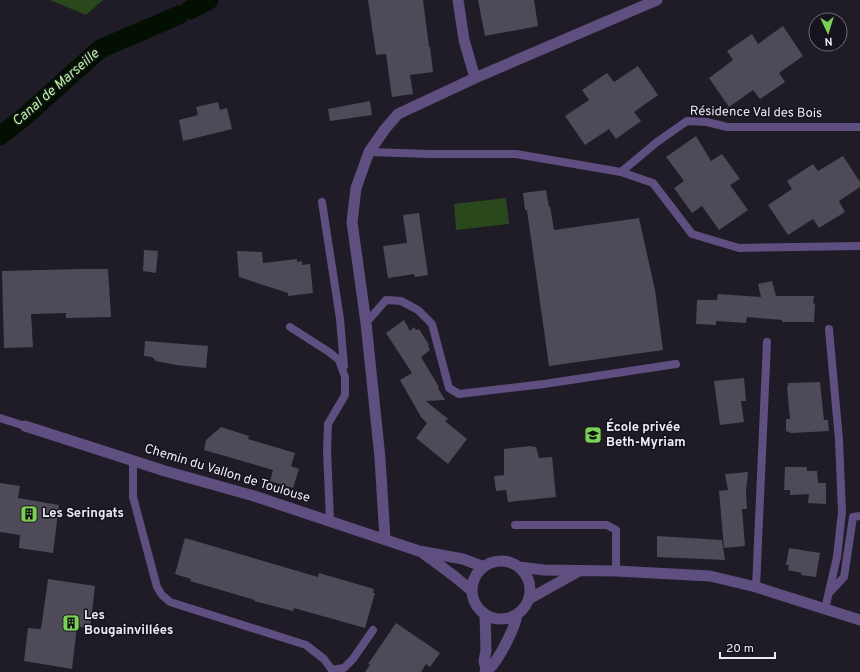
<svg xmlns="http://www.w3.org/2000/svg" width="860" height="672" font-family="Overpass,sans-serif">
<rect width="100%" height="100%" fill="#1f1c27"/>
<path fill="#29481b" d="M50 0H103L86 15Z
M506 198 509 224 456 230 454 204Z"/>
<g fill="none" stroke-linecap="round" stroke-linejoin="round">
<path stroke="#030f00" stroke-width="19" d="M190 10 209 0
M0 136 23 118 100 49 179 15"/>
</g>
<path fill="#4e4a58" d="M368 0H423L429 47H430L433 72 410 75 413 94 392 97 386 54 376 55Z
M478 0H534L538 26 485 36Z
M783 26 803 56 779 73 785 82 760 99 753 90 729 107 709 78 733 60 727 51 752 34 758 44Z
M638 66 658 95 634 112 641 121 616 139 609 129 585 145 565 116 589 100 582 90 607 73 614 82Z
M370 101 372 115 330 121 328 109Z
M218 102 220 110 227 108 232 129 183 141 179 120 198 115 196 107Z
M696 136 711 161 722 154 740 179 730 185 748 210 719 230 702 206 692 213 674 188 684 181 666 157Z
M843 156 860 182V187L839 201 845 212 819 228 813 219 788 235 768 205 792 189 787 181 813 164 818 171Z
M546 190 549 207 550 206 554 230 639 218 655 290 663 350 549 366 527 210H525L523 193Z
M419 213 428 275 415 277 414 274 388 278 383 246 407 243 403 215Z
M144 250 158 251 156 273 143 271Z
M237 251 262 252 263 263 297 259V262L302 261V265L310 264 313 293 288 296V293L239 277Z
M81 269H108L111 317 66 318V313L31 314 33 347 4 348 2 271Z
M772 281 776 296H814L813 303 815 304 814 322H782V320L747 317 746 323 716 321V325L696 324 697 300H717L718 294 761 297 758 284Z
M404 320 410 331 414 327 416 330 419 329 429 345 428 346 430 350 421 357 439 387 438 388 445 400 426 401 448 419 445 421 467 439 448 464 416 438 427 423 421 417 400 380 412 373 386 333Z
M145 341 208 346 206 368 176 365 156 361 152 357 144 356Z
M744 378 746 401H741L744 422 720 425 714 381Z
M820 382 824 420H828L829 431 791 433 786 431V419H790L787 387H788V383Z
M221 427 249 436 248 439 295 453 291 466 299 469 293 488 270 481 273 470 204 450 206 440Z
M530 446 536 447 539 458 552 457 556 497 508 502 506 490 496 491 494 476 504 475V449Z
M785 467H807V471H817L818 483H826V504L808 503 809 494 790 495V490H784Z
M748 472 746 492 747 509H742L745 546 724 548 719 491 728 490 725 474Z
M0 483 20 486 18 498 59 505 53 553 19 548 20 535 0 532Z
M657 536 722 540 725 560 657 557Z
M185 538 318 577 319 573 374 589 373 593H375L365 628 294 608 293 611 254 601 255 600 190 581 191 579 175 574Z
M789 548 820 553 816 577 801 575 802 573 788 570 789 565H786Z
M48 579 95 586 90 629 77 626 72 669 24 661 28 628 41 629Z
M396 623 440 653 430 667 426 664 421 672H365L370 665 368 664Z"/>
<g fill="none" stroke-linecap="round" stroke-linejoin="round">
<path stroke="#5f4f80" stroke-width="8" d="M369 152 429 154H516L621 172 657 142 687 121 707 122 727 127H860
M621 172 653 183 692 234 739 248 860 246
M322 202 340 319 344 366
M366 323 386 300 401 301 418 310 432 324 449 388 459 394 544 384 676 364
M290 327 329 352 339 360 345 377V395L328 424 327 451 330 520
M0 418 25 426
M133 460V497L157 587 162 595 170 602 306 645 324 659 332 670V672
M515 525H607L616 530V571
M756 587 767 342
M829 593 844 577 853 517 860 516
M825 609 837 557 842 512 839 440 829 329
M332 670 344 668 353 659 373 630"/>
<path stroke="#5f4f80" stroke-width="11" d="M458 0 464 40 475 78
M25 426 165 471 254 496 419 551 463 559 484 567
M385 539 380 458 366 323 352 222 356 188 369 152 385 129 398 114 475 78 657 0
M423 553 454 576 472 591
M472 590a29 29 0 1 1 58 0a29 29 0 1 1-58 0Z
M519 567 544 570 616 571 710 576 756 587 860 620
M529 599 579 571
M485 614 486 650 484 661 486 670
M485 672C488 669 492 667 494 663 502 653 515 627 517 615"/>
</g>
<defs>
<g id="school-square" transform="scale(0.9)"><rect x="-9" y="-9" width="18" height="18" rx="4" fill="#7bd155" stroke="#16131e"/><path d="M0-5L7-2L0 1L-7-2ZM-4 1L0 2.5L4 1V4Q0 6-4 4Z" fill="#111"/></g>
<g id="building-square" transform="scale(0.9)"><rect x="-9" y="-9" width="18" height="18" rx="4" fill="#7bd155" stroke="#16131e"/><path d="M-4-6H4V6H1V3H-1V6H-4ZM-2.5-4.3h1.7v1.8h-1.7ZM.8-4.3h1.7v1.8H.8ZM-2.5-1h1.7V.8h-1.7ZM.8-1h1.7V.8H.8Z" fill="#111"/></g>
</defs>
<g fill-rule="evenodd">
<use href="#school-square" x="593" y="435"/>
<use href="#building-square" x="29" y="514"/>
<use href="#building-square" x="71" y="623"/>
</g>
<g text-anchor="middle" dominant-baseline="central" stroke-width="3" stroke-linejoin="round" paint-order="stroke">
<g font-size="13" fill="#edebf3" stroke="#16131e">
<text transform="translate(756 113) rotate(1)">Résidence Val des Bois</text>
<text transform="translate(227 474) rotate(17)">Chemin du Vallon de Toulouse</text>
</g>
<g font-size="13" font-weight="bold" fill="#edebf3" stroke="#16131e" text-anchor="start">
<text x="606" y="428">École privée<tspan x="606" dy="15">Beth-Myriam</tspan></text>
<text x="42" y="514">Les Seringats</text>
<text x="84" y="616">Les<tspan x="84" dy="15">Bougainvillées</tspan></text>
</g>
<g font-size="14" font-style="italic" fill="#b3f997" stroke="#16131e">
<text transform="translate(56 88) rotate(-41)">Canal de Marseille</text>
</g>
</g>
<g transform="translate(828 32) rotate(176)"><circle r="19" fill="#16131e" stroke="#6c6973"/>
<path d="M0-3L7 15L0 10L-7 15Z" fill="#7bd155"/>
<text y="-6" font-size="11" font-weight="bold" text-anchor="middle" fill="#edebf3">N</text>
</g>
<path d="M720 652v6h55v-6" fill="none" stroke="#edebf3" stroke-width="2"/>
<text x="726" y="652" font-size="12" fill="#edebf3" stroke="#16131e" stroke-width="3" paint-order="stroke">20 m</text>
</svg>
